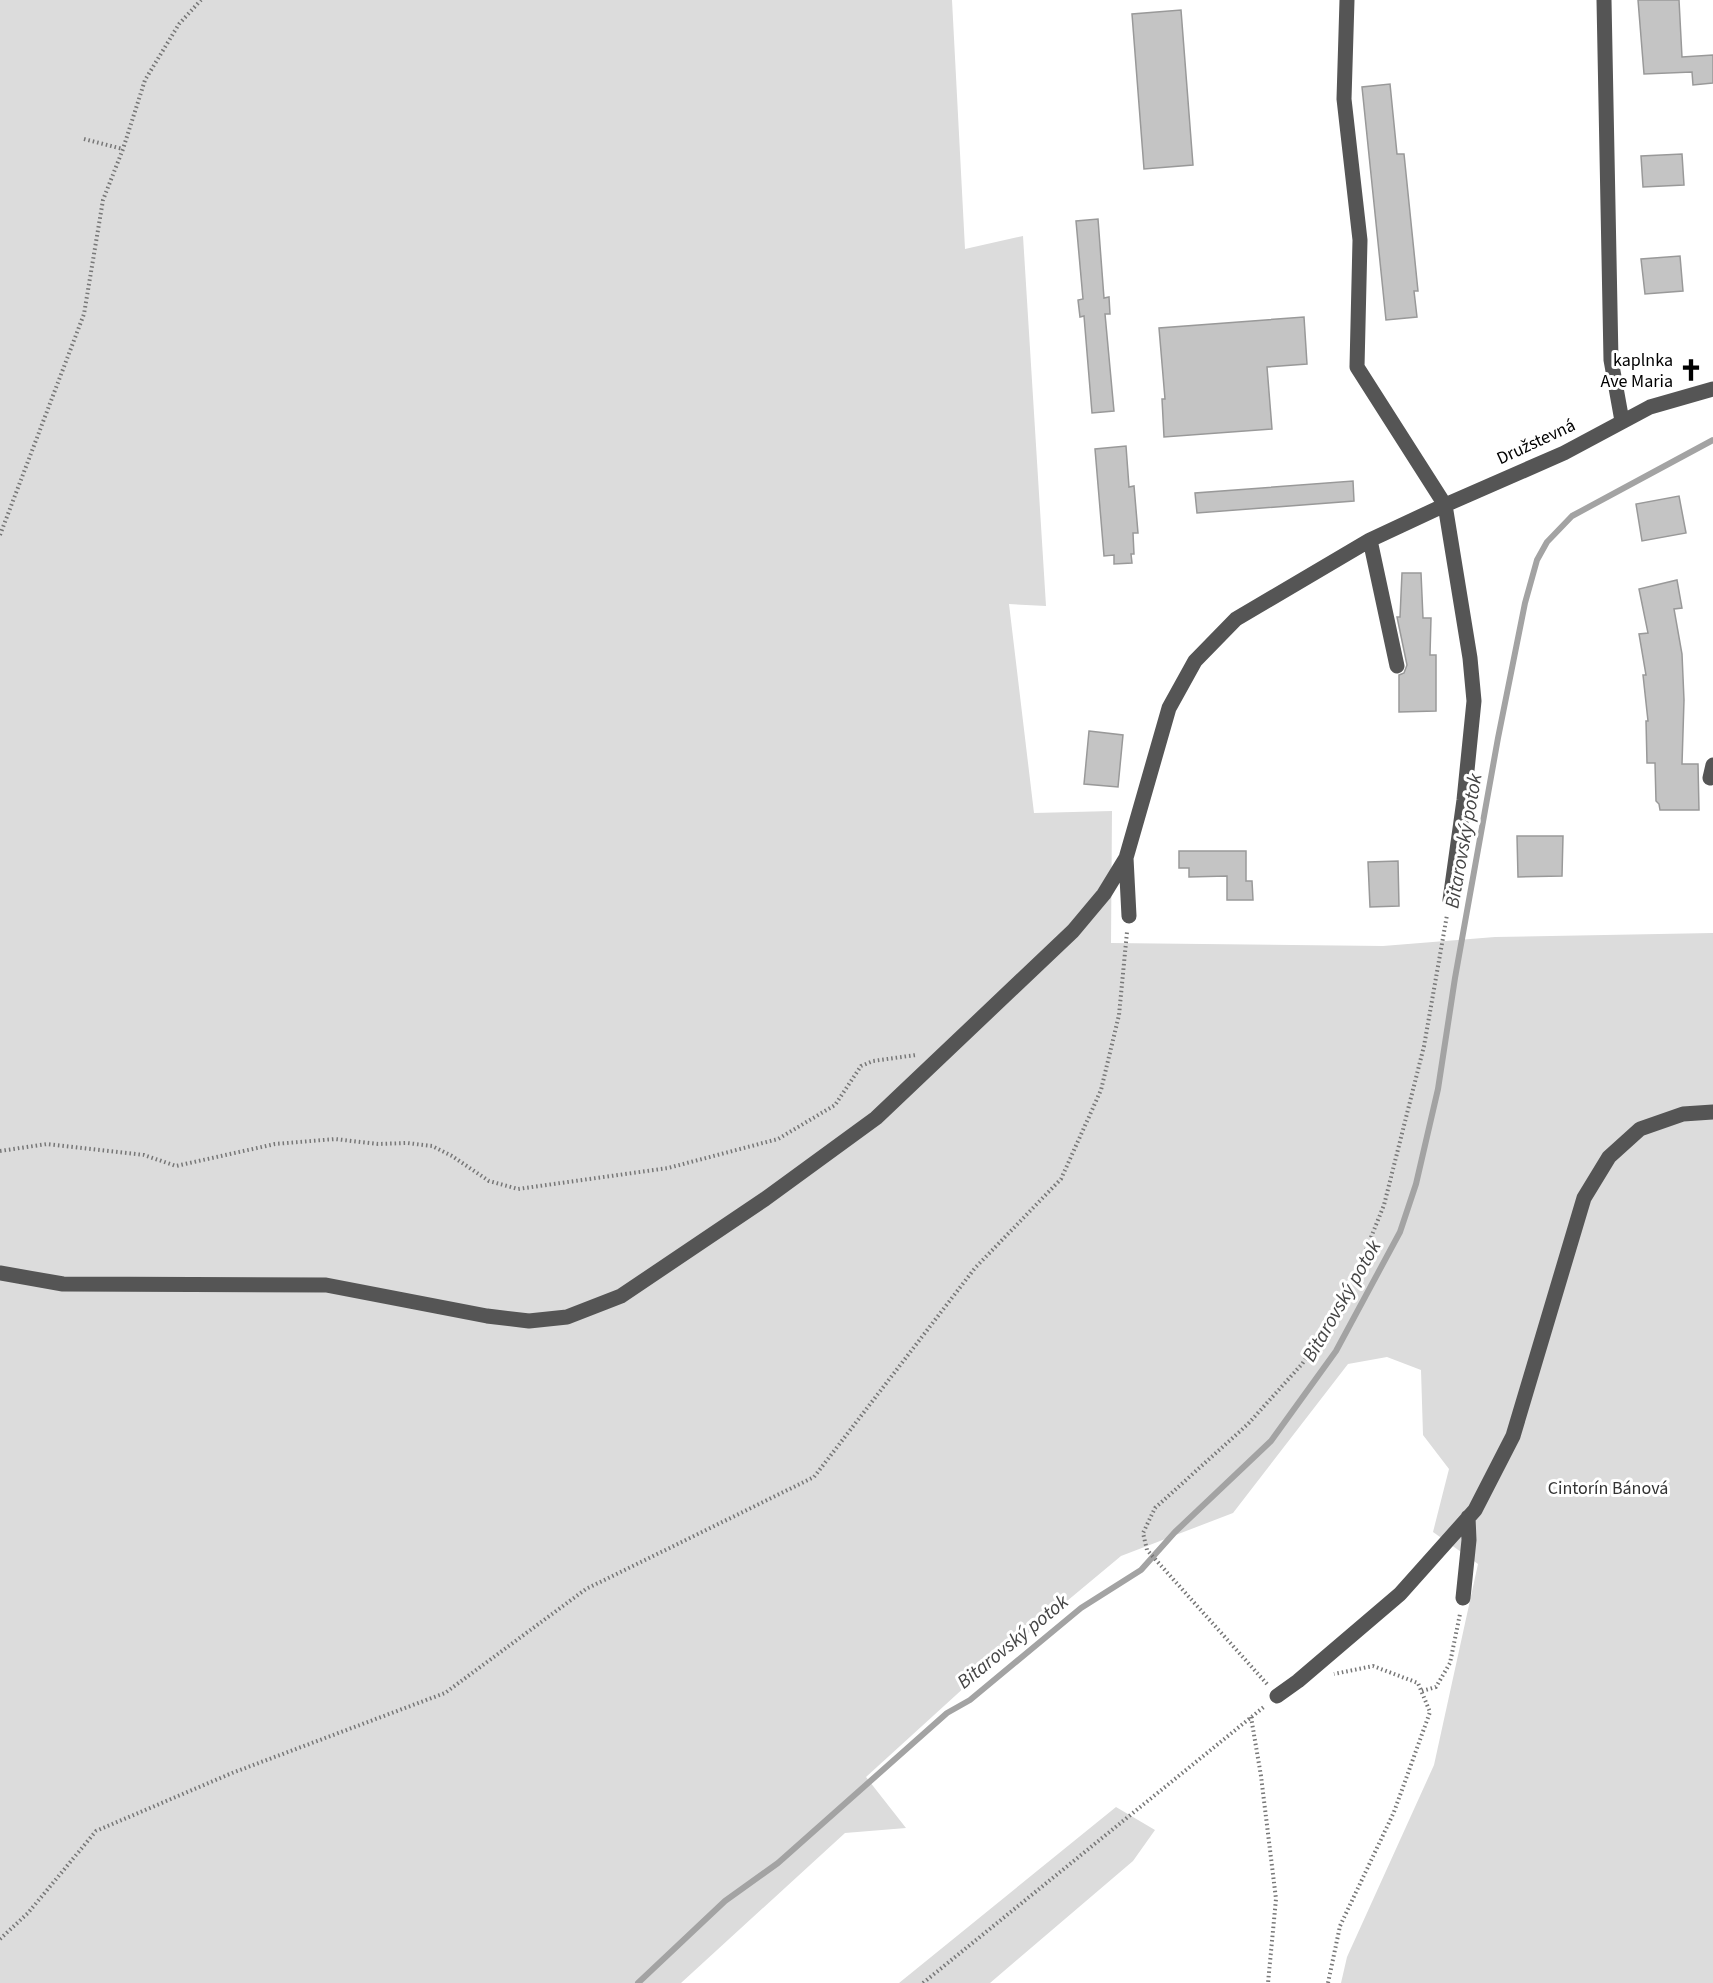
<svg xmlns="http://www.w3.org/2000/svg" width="1713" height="1983" font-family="'Source Sans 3',sans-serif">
<rect width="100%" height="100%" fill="#fff"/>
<path fill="#dcdcdc" d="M0 0H952L965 249 1023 236 1046 606 1009 604 1034 813 1112 811 1111 943 1383 946 1495 937 1713 933V1983H1341L1347 1957 1434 1765 1478 1564 1433 1532 1449 1469 1423 1435 1421 1370 1387 1357 1348 1364 1233 1513 1121 1556 978 1675 866 1777 906 1828 845 1833 681 1983H0Z
M1116 1807 1155 1830 1133 1861 990 1983H899Z"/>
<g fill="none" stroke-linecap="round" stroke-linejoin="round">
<path stroke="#a3a3a3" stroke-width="6" d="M638 1983 725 1901 778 1863 947 1713 970 1700 1081 1608 1141 1570 1175 1532 1271 1441 1336 1351 1400 1232 1416 1184 1438 1089 1455 978 1498 738 1525 603 1537 560 1547 542 1572 516 1713 440"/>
</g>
<path fill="#c4c4c4" stroke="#999" stroke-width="1.5" d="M1638 0H1679L1682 57 1713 55V83L1693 85 1692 72 1644 74Z
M1181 10 1193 165 1144 169 1132 14Z
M1390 84 1397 154H1404L1418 291H1414L1417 317 1386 320 1362 87Z
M1682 154 1684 185 1643 187 1641 156Z
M1098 219 1104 298 1109 297 1110 314H1105L1114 411 1092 413 1084 316 1080 317 1078 300 1083 299 1076 221Z
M1680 256 1683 291 1645 294 1641 259Z
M1304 317 1307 364 1267 367 1272 429 1164 437 1162 399H1165L1159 328Z
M1126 446 1129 487 1134 486 1138 533H1133L1134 554H1131L1132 563 1114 564V555L1104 556 1095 449Z
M1353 481 1354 501 1197 513 1195 493Z
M1679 496 1686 533 1642 541 1636 504Z
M1402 573H1421L1423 618H1431L1430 655H1436V711L1399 712V675L1404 673 1407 665 1397 617H1400Z
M1677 580 1682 608 1674 609 1682 654 1684 700 1682 764H1698L1699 810H1660L1659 804 1656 801 1655 763H1647L1646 721H1648L1643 675H1646L1639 634 1648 633 1639 589Z
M1089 731 1123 735 1118 787 1084 784Z
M1517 836H1563L1562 876 1518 877Z
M1179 851H1246V881H1252L1253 900H1227V876L1189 877V868H1179Z
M1398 861 1399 906 1370 907 1368 862Z"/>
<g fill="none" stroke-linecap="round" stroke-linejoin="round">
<path stroke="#777" stroke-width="4" stroke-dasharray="1.5 3" stroke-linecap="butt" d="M84 139 123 149
M0 535 84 314 103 200 123 149 145 80 179 24 201 0
M0 1151 47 1144 144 1155 176 1166 275 1144 335 1139 378 1144 407 1143 432 1146 452 1156 489 1181 518 1189 668 1168 778 1139 835 1105 861 1066 873 1061 916 1055
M1267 1684 1147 1550 1143 1533 1155 1508 1248 1424 1302 1364 1347 1297 1384 1205 1424 1046 1447 915
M1422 1691 1436 1687 1450 1663 1460 1614
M1251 1717 1261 1776 1276 1899 1268 1983
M0 1939 28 1913 96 1831 232 1773 445 1693 586 1589 814 1477 975 1268 1061 1179 1101 1090 1119 1015 1127 932
M923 1983 1265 1706
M1328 1983 1340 1926 1394 1812 1430 1712 1418 1683 1373 1666 1334 1674"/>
<path stroke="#555" stroke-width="15" d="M1604 0 1611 360 1622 421
M1370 540 1397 666
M1710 778 1713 765
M1450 900 1464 800 1474 701 1470 658 1445 505 1564 453 1650 407 1713 389
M1129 916 1126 858 1169 708 1195 661 1236 619 1370 540 1445 505 1357 367 1360 240 1344 99 1347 0
M0 1273 63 1284 326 1285 487 1316 529 1321 567 1317 621 1296 765 1199 876 1118 1073 931 1104 894 1126 858
M1463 1598 1469 1540 1468 1517
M1277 1696 1298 1681 1400 1594 1475 1510 1513 1436 1584 1198 1609 1157 1640 1129 1683 1114 1713 1112"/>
</g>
<defs>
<g id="church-bare" transform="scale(1.8)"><path d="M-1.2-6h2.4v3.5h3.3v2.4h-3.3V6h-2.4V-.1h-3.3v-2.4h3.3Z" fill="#000" stroke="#fff" stroke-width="2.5" paint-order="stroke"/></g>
</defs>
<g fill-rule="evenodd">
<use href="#church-bare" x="1691" y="370"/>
</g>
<g text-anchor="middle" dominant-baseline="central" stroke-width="6" stroke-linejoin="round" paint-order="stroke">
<g font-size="18" fill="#000" stroke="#fff" text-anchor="end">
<text x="1673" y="360">kaplnka<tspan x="1673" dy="21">Ave Maria</tspan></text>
</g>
<g font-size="18" fill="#000" stroke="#fff">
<text transform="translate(1536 442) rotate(-25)">Družstevná</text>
</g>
<g font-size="18" fill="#333" stroke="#fff">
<text x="1608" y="1488">Cintorín Bánová</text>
</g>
<g font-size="20" font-style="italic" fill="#444" stroke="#fff">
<text transform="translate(1464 841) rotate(-80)">Bitarovský potok</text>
<text transform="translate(1342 1301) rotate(-60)">Bitarovský potok</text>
<text transform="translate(1013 1642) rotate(-39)">Bitarovský potok</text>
</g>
</g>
</svg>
